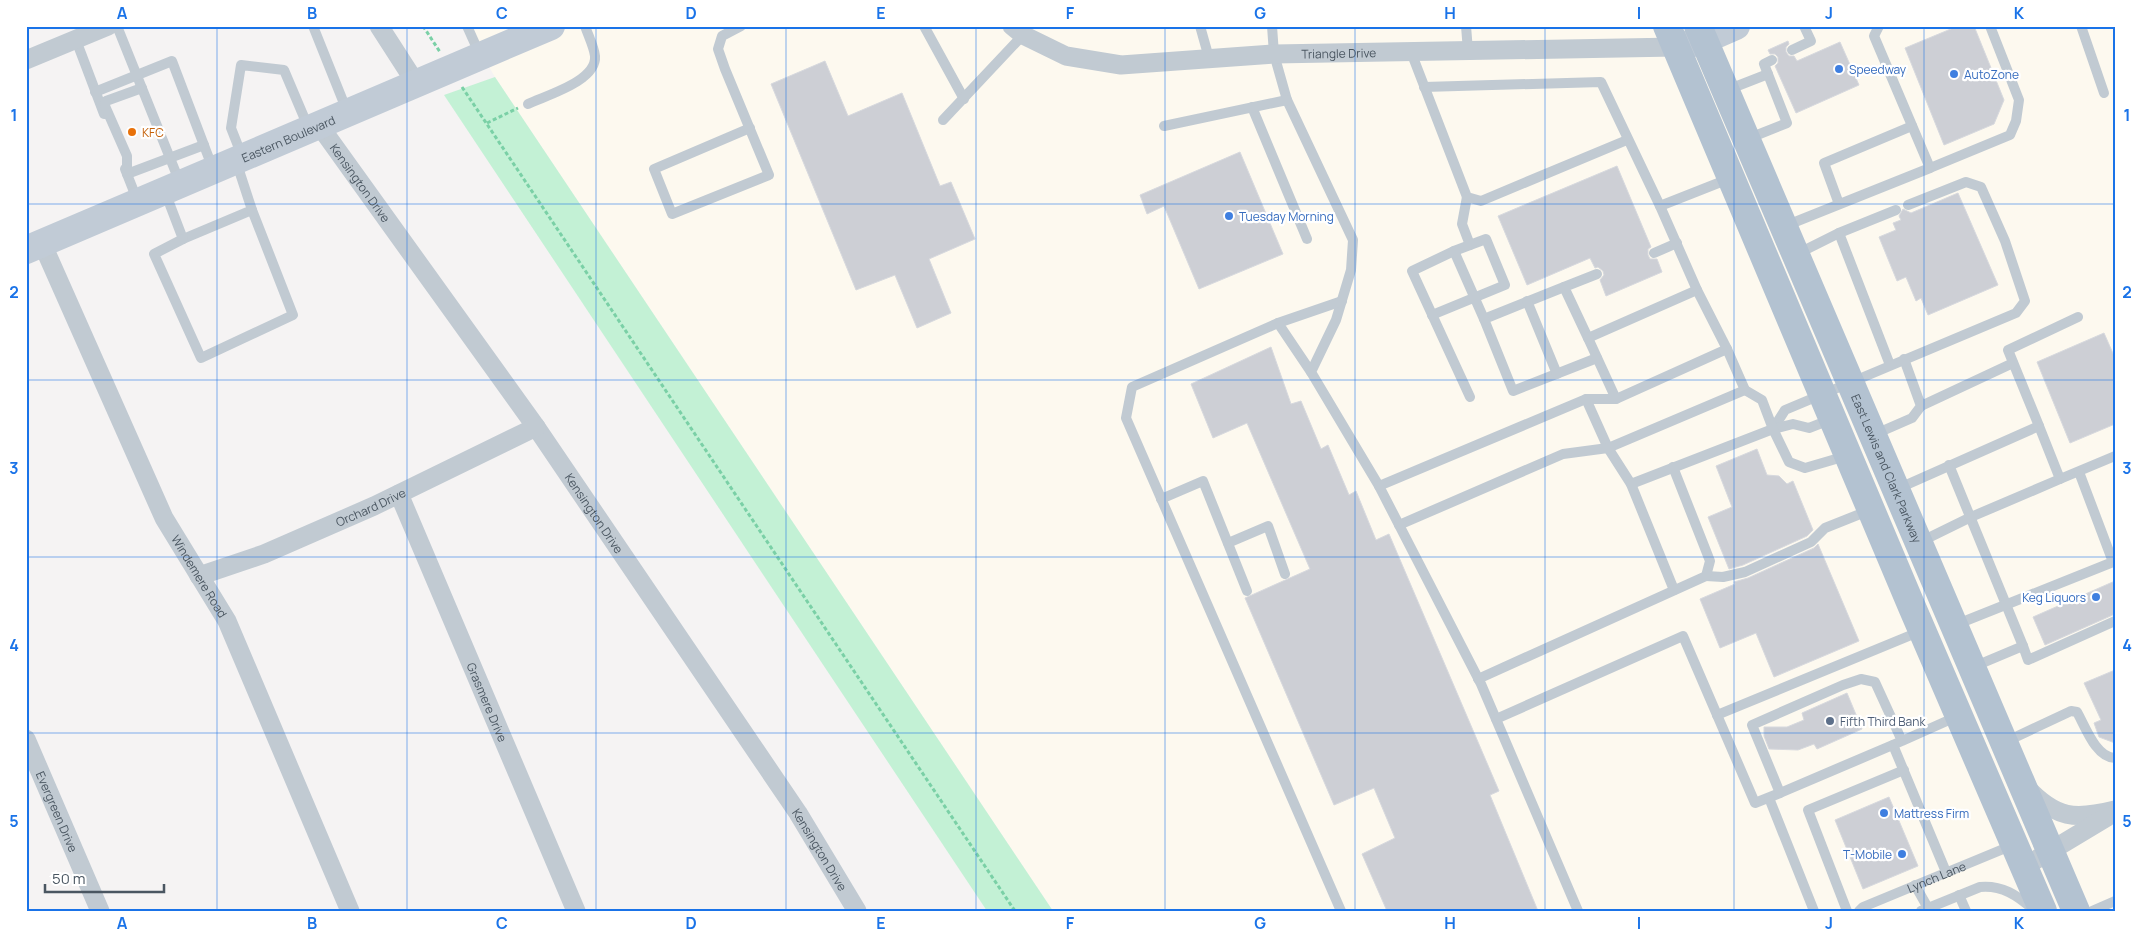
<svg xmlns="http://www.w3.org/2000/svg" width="2141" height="937" font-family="Manrope,sans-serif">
<rect width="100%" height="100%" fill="#f5f3f3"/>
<path fill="#fdf9ef" d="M465 26H2115V911H1053L495 77Z"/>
<path fill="#c3f1d5" d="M495 77 1053 911H987L444 95Z"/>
<path fill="#cdcfd5" stroke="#d7d9de" d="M1958 26H1974L2004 100 1994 124 1944 145 1905 48Z
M1788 41 1789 44 1786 47V52L1789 56H1794L1797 61 1840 42 1859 85 1796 113 1775 66 1778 63V57L1775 54H1770L1768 50Z
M825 61 848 116 902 93 940 186 951 182 975 239 929 259 951 313 917 328 895 275 856 290 771 84Z
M1240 152 1283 254 1199 289 1164 206 1147 214 1140 195Z
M1617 166 1651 247 1648 249V255L1650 259H1657L1662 272 1606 296 1600 280 1604 275 1603 271 1598 267 1595 268 1590 258 1527 285 1498 216Z
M1958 193 1998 285 1928 315 1921 298 1916 301 1906 277 1897 281 1879 237 1896 230 1893 223 1901 220 1899 216 1903 209 1911 213Z
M2104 333 2115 358V424L2070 443 2037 362Z
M1271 347 1291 404 1301 401 1321 449 1328 445 1349 495 1356 491 1376 540 1389 534 1499 791 1490 795 1538 911H1387L1362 854 1395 838 1374 788 1334 805 1245 598 1310 569 1247 423 1213 438 1191 384Z
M1757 449 1767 475 1779 476 1787 484 1793 481 1813 530 1807 536 1743 565 1729 569 1708 517 1732 507 1716 466Z
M1818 544 1859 641 1774 677 1756 633 1720 648 1700 599 1735 584 1734 582 1748 578 1814 548Z
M2115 581V614L2045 645 2033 617Z
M2115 670V743L2099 737 2094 723 2101 720 2084 683Z
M1847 693 1862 729 1817 749 1814 744 1798 750 1769 749 1764 736V727H1787L1804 720 1802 713Z
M1889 797 1918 866 1863 889 1835 820Z"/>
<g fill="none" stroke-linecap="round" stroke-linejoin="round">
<path stroke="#7ad0a6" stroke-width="3" stroke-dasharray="4 2.5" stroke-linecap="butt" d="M423 26 440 52
M462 87 1015 911
M487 123 518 108"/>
<g stroke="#c1cad2" stroke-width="10">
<path d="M117 26 180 183"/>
<path d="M313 26 347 111"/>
<path d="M467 26 480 55"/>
<path d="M741 26 722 36 718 49 725 69 769 175 672 214 654 169 750 128"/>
<path d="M924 26 964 99"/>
<path d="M1200 26 1209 58"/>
<path d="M1272 26 1274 54 1287 100 1353 240 1351 270 1336 320 1311 372 1379 486 1481 684 1578 911"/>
<path d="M1466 26 1468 51"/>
<path d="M2081 26 2104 93"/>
<path d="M76 40 104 114"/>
<path d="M1792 50 1811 41 1804 26"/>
<path d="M1411 52 1467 197 1481 201 1627 140"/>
<path d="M1424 87 1601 82 1660 206 1697 290 1727 349"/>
<path d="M142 88 106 101 105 106 127 156V174L204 145"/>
<path d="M1727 90 1768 74"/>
<path d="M95 92 172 61 213 169"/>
<path d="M528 104C547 95 597 81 595 56 594 47 588 35 585 26"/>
<path d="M1252 107 1307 239"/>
<path d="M943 120 1023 35"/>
<path d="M1164 126 1287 100"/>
<path d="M1747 139 1787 123 1764 64 1772 60"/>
<path d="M242 156 231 128 241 65 284 70 309 129"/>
<path d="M1930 168 2010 135 2016 121 2019 100 1990 26"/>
<path d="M125 169 138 202"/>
<path d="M165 192 183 239 252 210 236 161"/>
<path d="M1467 197 1462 224 1470 245"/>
<path d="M1839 204 1824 163 1912 126"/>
<path d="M1660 206 1731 178"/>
<path d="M1785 226 1930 168 1874 36 1879 26"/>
<path d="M1839 233 1890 365"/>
<path d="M183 239 154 254 201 358 293 315 252 210"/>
<path d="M1654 253 1677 243"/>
<path d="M1797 254 1839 233 1896 210"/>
<path d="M1564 287 1484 319 1513 391 1597 358"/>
<path d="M1527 301 1557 374"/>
<path d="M1432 315 1505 285 1486 239 1454 251"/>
<path d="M1278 323 1311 372"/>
<path d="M1588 338 1564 287 1597 274"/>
<path d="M1470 397 1412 271 1454 251 1484 319"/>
<path d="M1586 399 1608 448 1631 484 1674 590"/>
<path d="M1616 399 1588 338 1697 290"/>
<path d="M1921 406 2013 363"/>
<path d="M2039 426 2060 479 2115 456"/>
<path d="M1773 429 1785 410 2016 313 2025 301 2005 241 1981 187 1966 182 1908 205"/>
<path d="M1873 435 1912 418 1921 406 1904 359"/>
<path d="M1949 465 2023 646"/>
<path d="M1631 484 1773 429 1793 424 1809 428 1832 419"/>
<path d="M1379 486 1586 399H1616L1727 349 1745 390 1762 400 1773 429 1789 462 1805 468 1846 456"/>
<path d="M1897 489 2039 426 2008 350 2078 317"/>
<path d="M1161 499 1203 481 1247 591"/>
<path d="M1399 525 1563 454 1608 448 1745 390"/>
<path d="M1920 542 1971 517 2060 479"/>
<path d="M1228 543 1268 526 1285 574"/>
<path d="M1706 576 1723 577 1745 572 1811 542 1825 528 1870 510"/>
<path d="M1955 625 2113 562 2079 472"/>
<path d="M1973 667 2023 646 2028 660 2115 621"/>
<path d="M1478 679 1706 576 1710 561 1673 467"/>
<path d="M1717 715 1921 631"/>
<path d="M1496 719 1683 636 1755 803 1780 793"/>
<path d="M1902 741 1780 793 1752 725 1843 685 1861 679 1875 682 1902 741 1958 716"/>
<path d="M2005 742 2071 711 2077 712C2085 726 2096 758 2115 758"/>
<path d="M1893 745 1946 872"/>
<path d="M1769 798 1814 911"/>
<path d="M1915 885 1928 908"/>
<path d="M1959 895 1966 911"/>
<path d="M1341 911 1126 418 1132 387 1278 323 1342 301"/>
<path d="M1847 911 1808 810 1904 770"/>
<path id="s1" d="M1859 911 1863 907 2013 845"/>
<path d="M1921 911 1980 887C2002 885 2017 895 2034 910"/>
<path d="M2092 911 2115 901"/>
</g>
<g stroke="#c1cad2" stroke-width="19">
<path d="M379 26 417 85"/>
<path id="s2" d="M1012 26 1023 35 1066 56 1121 65 1274 54 1676 47"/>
<path d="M26 60 108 26"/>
<path id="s3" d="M319 125 536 427 798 813 857 911"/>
<path id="s4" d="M42 243 164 518 227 621 350 911"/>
<path id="s5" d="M399 494 576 911"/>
<path id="s6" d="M199 576 264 554 374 506 536 427"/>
<path id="s7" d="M26 739 100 911"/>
<path d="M2026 787C2056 819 2075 820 2115 810"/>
<path d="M2024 867 2107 817"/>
</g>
<g stroke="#c1cbd6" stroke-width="28">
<path d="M1682 46 1704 40 1736 26"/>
<path id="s8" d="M26 250C201 176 376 101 551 26"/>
</g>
<g stroke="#b3c2d1" stroke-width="28">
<path d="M1667 26 1912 607 2043 911"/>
<path id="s9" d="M1698 26 2076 911"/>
</g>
</g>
<path fill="none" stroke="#1a73e8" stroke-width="1" stroke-opacity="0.55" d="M217 26V911M407 26V911M596 26V911M786 26V911M976 26V911M1165 26V911M1355 26V911M1545 26V911M1734 26V911M1924 26V911M26 204H2115M26 380H2115M26 557H2115M26 733H2115"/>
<g fill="#3f7fe0" stroke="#fff" stroke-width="2">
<circle cx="1839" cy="69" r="5"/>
<circle cx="1954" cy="74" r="5"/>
<circle cx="1229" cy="216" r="5"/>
<circle cx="2096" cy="597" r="5"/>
<circle cx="1884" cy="813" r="5"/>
<circle cx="1902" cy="854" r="5"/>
</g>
<circle fill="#e8710a" stroke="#fff" stroke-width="2" cx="132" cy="132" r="5"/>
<circle fill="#5c6f8a" stroke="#fff" stroke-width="2" cx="1830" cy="721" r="5"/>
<g text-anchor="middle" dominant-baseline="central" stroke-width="4.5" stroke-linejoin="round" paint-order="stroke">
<g font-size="12" fill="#4a5661" stroke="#fff">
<text stroke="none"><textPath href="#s2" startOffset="336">Triangle Drive</textPath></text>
<text stroke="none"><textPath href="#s8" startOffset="285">Eastern Boulevard</textPath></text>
<text stroke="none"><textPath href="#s3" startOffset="71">Kensington Drive</textPath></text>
<text stroke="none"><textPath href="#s9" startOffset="481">East Lewis and Clark Parkway</textPath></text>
<text stroke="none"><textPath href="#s6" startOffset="185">Orchard Drive</textPath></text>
<text stroke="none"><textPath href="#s3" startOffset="476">Kensington Drive</textPath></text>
<text stroke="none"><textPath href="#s4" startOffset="369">Windemere Road</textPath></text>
<text stroke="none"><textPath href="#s5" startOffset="226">Grasmere Drive</textPath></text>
<text stroke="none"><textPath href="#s7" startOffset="79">Evergreen Drive</textPath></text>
<text stroke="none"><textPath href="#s3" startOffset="881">Kensington Drive</textPath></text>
<text stroke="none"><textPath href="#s1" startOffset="85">Lynch Lane</textPath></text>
</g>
<g font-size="12" fill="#366cbe" stroke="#fff" text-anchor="start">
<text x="1849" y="69">Speedway</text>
<text x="1964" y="74">AutoZone</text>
<text x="1239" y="216">Tuesday Morning</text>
<text x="2086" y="597" text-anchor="end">Keg Liquors</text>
<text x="1894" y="813">Mattress Firm</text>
<text x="1892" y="854" text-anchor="end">T-Mobile</text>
</g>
<g font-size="12" fill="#c56008" stroke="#fff" text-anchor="start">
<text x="142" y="132">KFC</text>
</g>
<g font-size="12" fill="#4e5e75" stroke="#fff" text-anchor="start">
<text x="1840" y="721">Fifth Third Bank</text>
</g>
</g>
<rect width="2141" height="937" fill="none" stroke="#ffffff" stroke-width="55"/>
<path d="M45 884v8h119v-8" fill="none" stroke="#4a5661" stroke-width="2.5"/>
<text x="52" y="884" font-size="15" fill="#4a5661" stroke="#ffffff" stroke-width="4" paint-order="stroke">50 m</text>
<rect x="28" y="28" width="2086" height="882" fill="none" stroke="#1a73e8" stroke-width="2"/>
<g font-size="16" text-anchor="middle" font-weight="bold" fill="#1a73e8">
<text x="122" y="19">A</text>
<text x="312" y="19">B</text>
<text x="502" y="19">C</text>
<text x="691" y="19">D</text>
<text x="881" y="19">E</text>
<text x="1070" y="19">F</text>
<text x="1260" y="19">G</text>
<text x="1450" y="19">H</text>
<text x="1639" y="19">I</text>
<text x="1829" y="19">J</text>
<text x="2019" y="19">K</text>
<text x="14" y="121">1</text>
<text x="2127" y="121">1</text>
<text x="14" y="298">2</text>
<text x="2127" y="298">2</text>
<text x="14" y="474">3</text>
<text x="2127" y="474">3</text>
<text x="14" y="651">4</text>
<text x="2127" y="651">4</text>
<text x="14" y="827">5</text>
<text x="2127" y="827">5</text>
<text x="122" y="929">A</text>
<text x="312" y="929">B</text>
<text x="502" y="929">C</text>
<text x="691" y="929">D</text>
<text x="881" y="929">E</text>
<text x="1070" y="929">F</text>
<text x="1260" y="929">G</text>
<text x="1450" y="929">H</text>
<text x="1639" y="929">I</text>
<text x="1829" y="929">J</text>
<text x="2019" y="929">K</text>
</g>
</svg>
